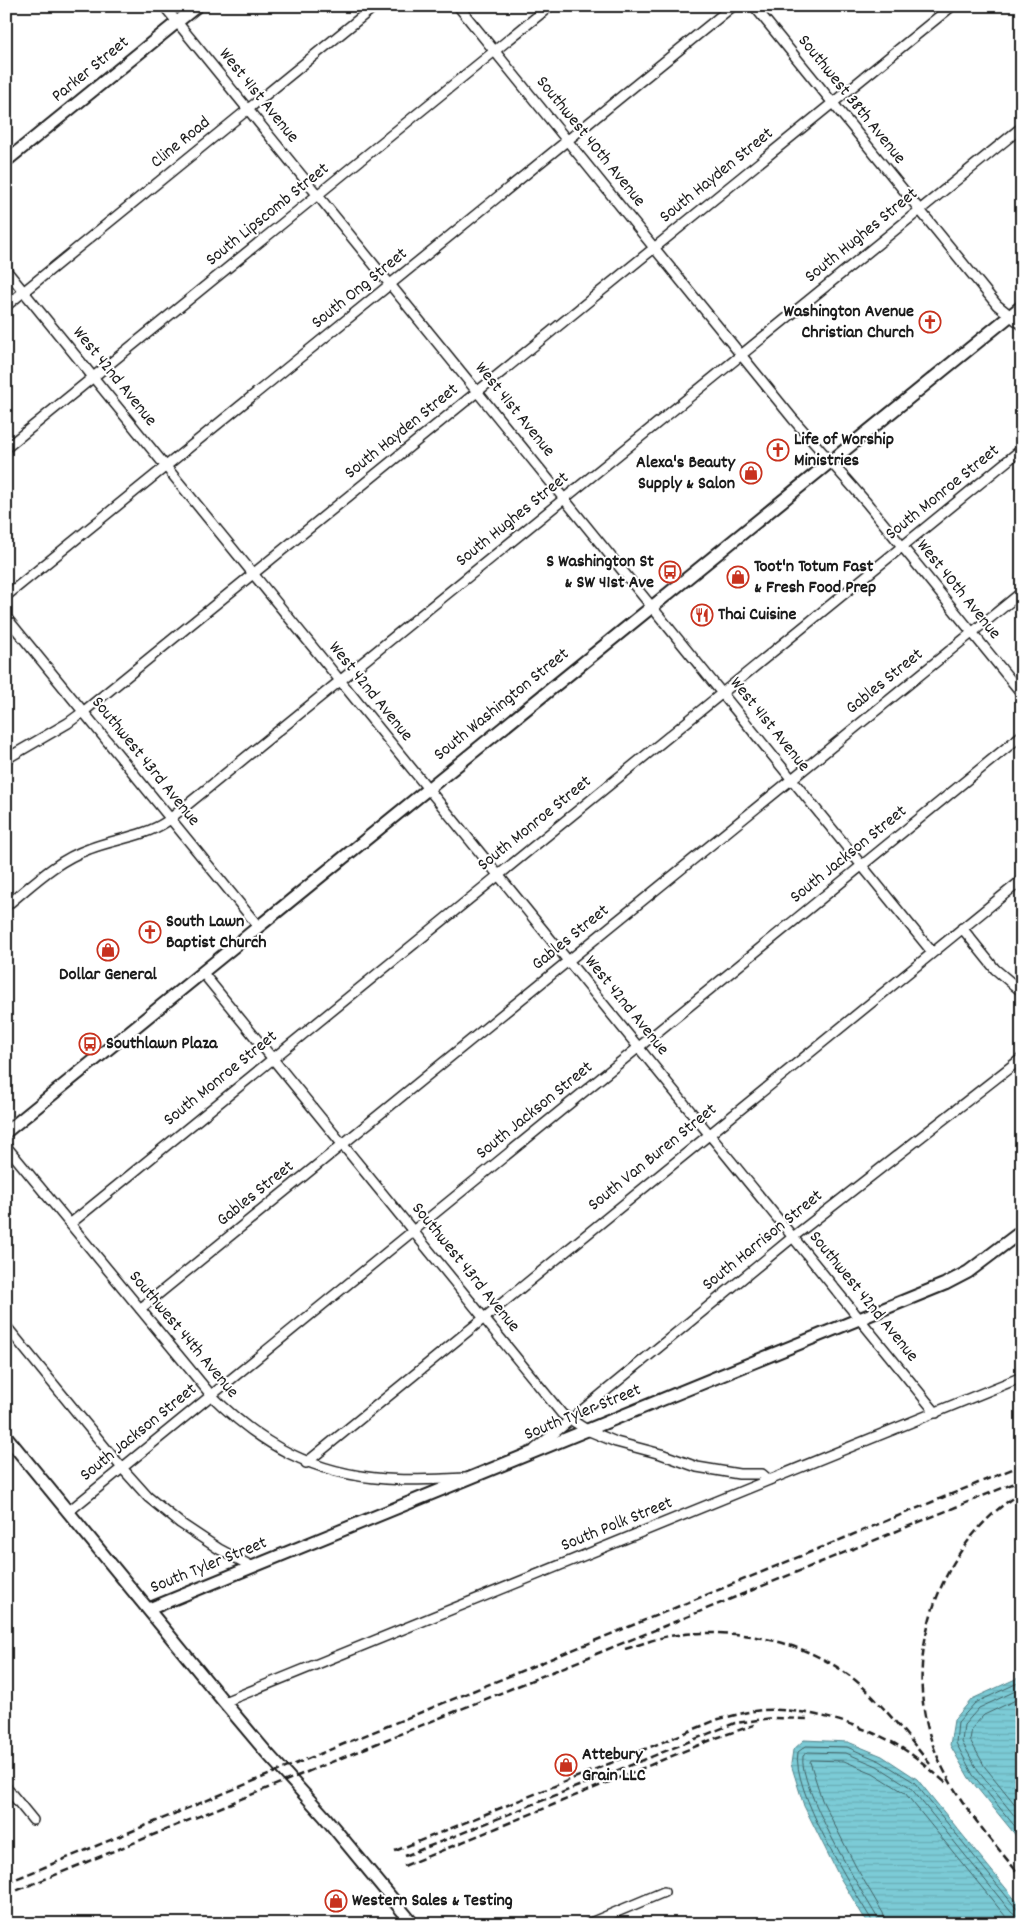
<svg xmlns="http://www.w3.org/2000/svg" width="1028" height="1930" font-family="Dekko,sans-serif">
<defs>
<pattern id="water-rules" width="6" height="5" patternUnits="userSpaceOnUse" patternTransform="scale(1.25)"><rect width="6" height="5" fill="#7bcbd6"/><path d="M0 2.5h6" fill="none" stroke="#6aaeb7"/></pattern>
</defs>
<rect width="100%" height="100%" fill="#fff"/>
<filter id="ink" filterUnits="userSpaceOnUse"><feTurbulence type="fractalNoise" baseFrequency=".02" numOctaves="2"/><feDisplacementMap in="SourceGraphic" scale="10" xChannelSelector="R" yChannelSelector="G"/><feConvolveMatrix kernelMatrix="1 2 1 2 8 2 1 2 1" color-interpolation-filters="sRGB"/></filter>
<g filter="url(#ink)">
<path fill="url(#water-rules)" stroke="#55858c" d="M1022 1676V1843L969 1778 950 1745 954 1720 972 1699Z
M804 1740 848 1742 882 1756 917 1779 1022 1908V1924H868L839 1876 804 1806 791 1764 793 1750Z"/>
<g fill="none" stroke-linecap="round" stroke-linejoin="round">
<path stroke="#426266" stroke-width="1" d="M1022 1681 975 1703 958 1722 956 1743 973 1775 1022 1835
M1022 1688 979 1708 964 1725 962 1742 978 1771 1022 1825
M1022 1697 984 1715 972 1728 970 1740 985 1767 1022 1813
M872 1924 871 1919C851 1886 791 1789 798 1752L806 1746 847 1747 880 1761 914 1782 1016 1908 1022 1910
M878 1924 877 1917C859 1887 798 1787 803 1756L808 1752 846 1753 877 1766 910 1787 1011 1912 1016 1916 1022 1917
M886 1924 883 1913 856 1867 822 1800 810 1762 811 1760 844 1761 873 1773 905 1793 1006 1917 1017 1924"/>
<g stroke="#1c1c1c" stroke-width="12">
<path id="minor" d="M164 6 932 952
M458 6 793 419 866 502 1022 694
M754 6 997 305 1022 325
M6 270 936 1413
M6 306 375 6
M6 448 550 6
M6 596 733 6
M6 617 258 926
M6 759 68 723 83 712 952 6
M6 906C32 885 57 860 89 849 114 839 143 837 166 822L1022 127
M962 928 995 969 1022 992
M202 972 562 1414 587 1430 616 1442 661 1454 697 1467 739 1474H762L769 1480
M6 1146 211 1395C261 1445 314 1474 386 1479 412 1481 439 1479 466 1478
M70 1224 1022 449
M140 1309 1022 592
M6 1326 122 1468 148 1497 180 1523 219 1549 253 1567
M535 1449 793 1237 1022 1058
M306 1463 1022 880
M68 1512 1022 735
M224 1702 1022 1377
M6 1787 33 1820
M588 1924 664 1892"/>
</g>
<g stroke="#1c1c1c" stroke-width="15">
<path id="major" d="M6 161 197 6
M6 1132 1022 306
M6 1436 224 1702 266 1752 324 1816 413 1924
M149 1609 945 1284 968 1272 1022 1231"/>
</g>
<use href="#minor" stroke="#fff" stroke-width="9"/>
<use href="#major" stroke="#fff" stroke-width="11"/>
<path stroke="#1c1c1c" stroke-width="2.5" stroke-dasharray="8 4" stroke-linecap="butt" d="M1022 1492C938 1543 898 1662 936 1753 955 1800 991 1839 1022 1878
M625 1649C639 1645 654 1639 669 1636 735 1626 811 1640 862 1686 887 1710 908 1737 930 1764
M395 1851 719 1719C733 1716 748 1711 763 1710 804 1707 868 1726 902 1748 918 1758 932 1771 947 1784
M405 1856 735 1723 773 1718 808 1719
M404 1866 716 1738 754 1725
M6 1883 1022 1465
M6 1895 1022 1480"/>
</g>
</g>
<defs>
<g id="church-ring" transform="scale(1.125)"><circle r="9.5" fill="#fff" stroke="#c8321e" stroke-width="1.5"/><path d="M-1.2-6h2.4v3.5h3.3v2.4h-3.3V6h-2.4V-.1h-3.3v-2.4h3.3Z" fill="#c8321e"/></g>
<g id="shop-ring" transform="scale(1.125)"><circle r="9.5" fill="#fff" stroke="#c8321e" stroke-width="1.5"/><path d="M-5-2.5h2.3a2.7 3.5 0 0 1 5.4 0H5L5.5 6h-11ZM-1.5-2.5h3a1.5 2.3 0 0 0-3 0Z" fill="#c8321e"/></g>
<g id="bus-ring" transform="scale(1.125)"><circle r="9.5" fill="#fff" stroke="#c8321e" stroke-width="1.5"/><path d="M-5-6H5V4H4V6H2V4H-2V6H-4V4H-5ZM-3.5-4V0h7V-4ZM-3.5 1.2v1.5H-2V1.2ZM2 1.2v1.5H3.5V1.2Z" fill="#c8321e"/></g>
<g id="restaurant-ring" transform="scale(1.125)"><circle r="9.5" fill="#fff" stroke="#c8321e" stroke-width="1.5"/><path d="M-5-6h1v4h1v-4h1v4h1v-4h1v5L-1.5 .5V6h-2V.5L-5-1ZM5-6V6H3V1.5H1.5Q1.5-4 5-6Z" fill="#c8321e"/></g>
</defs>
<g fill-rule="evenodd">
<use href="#church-ring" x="930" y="322"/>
<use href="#church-ring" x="778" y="450"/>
<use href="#shop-ring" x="751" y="473"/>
<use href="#bus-ring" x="670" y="572"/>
<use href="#shop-ring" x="738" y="577"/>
<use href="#restaurant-ring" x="702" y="615"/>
<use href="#church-ring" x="150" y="932"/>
<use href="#shop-ring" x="108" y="950"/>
<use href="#bus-ring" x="90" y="1044"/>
<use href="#shop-ring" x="566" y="1765"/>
<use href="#shop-ring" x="336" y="1901"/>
</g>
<g text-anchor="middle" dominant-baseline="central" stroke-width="4" stroke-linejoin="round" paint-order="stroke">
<g font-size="18" fill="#1c1c1c" stroke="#fff">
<text transform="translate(91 70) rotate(-39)">Parker Street</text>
<text transform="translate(258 96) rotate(51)">West 41st Avenue</text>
<text transform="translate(851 100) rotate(51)">Southwest 38th Avenue</text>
<text transform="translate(590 142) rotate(51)">Southwest 40th Avenue</text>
<text transform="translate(181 143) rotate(-39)">Cline Road</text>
<text transform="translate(717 176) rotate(-39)">South Hayden Street</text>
<text transform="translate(268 215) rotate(-39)">South Lipscomb Street</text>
<text transform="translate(862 236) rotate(-39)">South Hughes Street</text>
<text transform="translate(360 289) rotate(-39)">South Ong Street</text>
<text transform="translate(114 377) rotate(51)">West 42nd Avenue</text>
<text transform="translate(514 410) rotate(51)">West 41st Avenue</text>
<text transform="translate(402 432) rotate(-39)">South Hayden Street</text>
<text transform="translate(943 493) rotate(-39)">South Monroe Street</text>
<text transform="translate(513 520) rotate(-39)">South Hughes Street</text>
<text transform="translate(958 590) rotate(51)">West 40th Avenue</text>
<text transform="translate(885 682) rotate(-39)">Gables Street</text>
<text transform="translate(370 692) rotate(51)">West 42nd Avenue</text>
<text transform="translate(502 705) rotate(-39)">South Washington Street</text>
<text transform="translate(769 725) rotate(51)">West 41st Avenue</text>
<text transform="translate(145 762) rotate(51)">Southwest 43rd Avenue</text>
<text transform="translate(535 824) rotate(-39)">South Monroe Street</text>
<text transform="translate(849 855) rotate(-39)">South Jackson Street</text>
<text transform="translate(571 938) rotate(-39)">Gables Street</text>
<text transform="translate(626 1006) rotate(51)">West 42nd Avenue</text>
<text transform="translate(221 1079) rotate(-39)">South Monroe Street</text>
<text transform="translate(535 1111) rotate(-39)">South Jackson Street</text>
<text transform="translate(653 1158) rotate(-39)">South Van Buren Street</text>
<text transform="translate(256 1194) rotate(-39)">Gables Street</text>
<text transform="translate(763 1241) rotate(-39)">South Harrison Street</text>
<text transform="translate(465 1268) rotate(51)">Southwest 43rd Avenue</text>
<text transform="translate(863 1297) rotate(51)">Southwest 42nd Avenue</text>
<text transform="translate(183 1335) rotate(50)">Southwest 44th Avenue</text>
<text transform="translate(583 1413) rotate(-22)">South Tyler Street</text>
<text transform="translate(139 1433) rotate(-39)">South Jackson Street</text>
<text transform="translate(617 1525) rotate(-22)">South Polk Street</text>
<text transform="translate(209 1566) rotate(-22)">South Tyler Street</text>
</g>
<g font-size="18" font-weight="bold" fill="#1c1c1c" stroke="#fff" text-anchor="start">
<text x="914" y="312" text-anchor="end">Washington Avenue<tspan x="914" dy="21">Christian Church</tspan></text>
<text x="794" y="440">Life of Worship<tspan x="794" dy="21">Ministries</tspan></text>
<text x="735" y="463" text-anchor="end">Alexa's Beauty<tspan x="735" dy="21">Supply &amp; Salon</tspan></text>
<text x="654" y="562" text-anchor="end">S Washington St<tspan x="654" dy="21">&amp; SW 41st Ave</tspan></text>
<text x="754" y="567">Toot'n Totum Fast<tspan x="754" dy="21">&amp; Fresh Food Prep</tspan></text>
<text x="718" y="615">Thai Cuisine</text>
<text x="166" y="922">South Lawn<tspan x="166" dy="21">Baptist Church</tspan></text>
<text x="108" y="975" text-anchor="middle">Dollar General</text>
<text x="106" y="1044">Southlawn Plaza</text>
<text x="582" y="1755">Attebury<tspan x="582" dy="21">Grain LLC</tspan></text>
<text x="352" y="1901">Western Sales &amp; Testing</text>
</g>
</g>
<rect width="1028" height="1930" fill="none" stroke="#fff" stroke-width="25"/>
<rect x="12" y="12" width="1003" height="1905" fill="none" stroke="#1c1c1c" stroke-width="2" filter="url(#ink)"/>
</svg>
